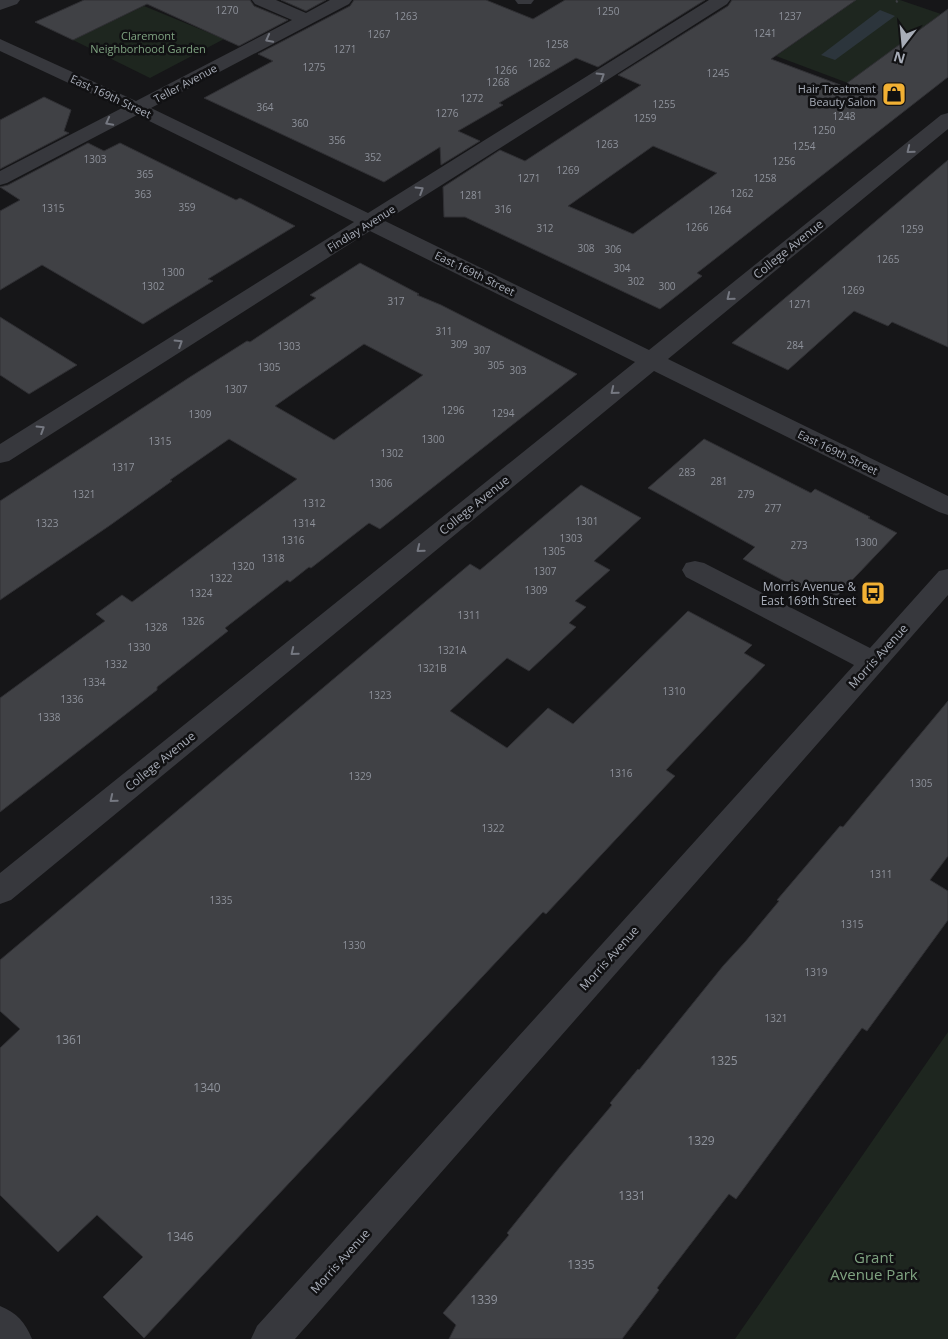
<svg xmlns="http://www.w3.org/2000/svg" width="948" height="1339" font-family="'Open Sans',sans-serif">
<rect width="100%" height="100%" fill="#161618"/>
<path fill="#1e261f" d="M856 0H900L941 14 848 83 776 56Z
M144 6 224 39 150 78 73 40Z
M948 1032V1339H735Z"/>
<path fill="#2c353c" d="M880 10 895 16 835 60 821 55Z"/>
<path fill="#404145" stroke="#303034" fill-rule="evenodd" d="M84 0H250L254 6 288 20 239 46 147 4 73 40 35 22Z
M281 0H326L306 11Z
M354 0H486L533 19 565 0H705L598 67 576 58 499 103 503 105 458 131 480 141 441 165 440 147 384 182 204 98 273 61 258 54 350 6Z
M732 0H856L771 59 843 86 948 9V77L697 273 702 276 660 309 465 217H444L443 187 500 150 525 161 641 85 618 75 728 6ZM653 146 717 173 633 234 568 206Z
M44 97 71 110 64 131 69 133 0 169V120Z
M88 143 104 151 120 143 236 200 240 198 295 226 208 279 213 281 143 324 42 265 0 290V211L20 200 0 187 8 185Z
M948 160V347L892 322 888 326 854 311 788 370 732 343Z
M360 263 419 294 417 295 441 305 577 374 380 529 369 523 311 568 309 567 290 582 287 580 225 628 228 631 157 687V690L0 812V698L105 621 96 614 122 595 132 602 297 479 229 439 170 480 172 481 109 526 0 600V501L190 377 247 341 250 342 316 298 310 295ZM364 344 423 375 334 440 275 406Z
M0 317 77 365 29 394 0 375Z
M704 439 811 493 815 489 870 517 868 518 897 533 837 596 807 582 799 589 743 559 755 547 648 488Z
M581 485 641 518 594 561 610 570 575 601 586 607 569 623 576 627 529 671 507 658 450 711 507 748 548 708 573 724 688 611 752 645 744 653 765 665 666 770 675 776 546 914 543 912 144 1338 103 1297 143 1257 97 1215 58 1252 0 1195V1048L20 1029 0 1011V960L470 564 480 570Z
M948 701V856L930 880 948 891V920L867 1031 862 1028 736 1199 729 1194 657 1288 659 1290 622 1339H449L456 1325 443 1313 509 1235 507 1233 560 1167 612 1105 610 1103 638 1069 639 1070 723 966 745 942 779 901 777 900 840 826 843 827Z"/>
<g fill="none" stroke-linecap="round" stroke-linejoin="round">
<path stroke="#3d3f44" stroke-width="2.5" stroke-dasharray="2 2.5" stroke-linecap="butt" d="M896 2 899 0"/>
<path fill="#37383d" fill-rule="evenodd" d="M0 0H20L17 4 0 10Z
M252 0H276L306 13 330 0H352L349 4 151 108 368 213 709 0H730L727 4 385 221 649 350 941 115 948 113V129L668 359 948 496V515L939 512 654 371 11 900 0 904V873L635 362 370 231 9 461 0 463V444L354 222 137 115 7 183 0 185V171L122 108 0 51V39L136 101 292 20 255 4Z
M515 0H534L531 4H518Z
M695 561 704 563 870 648 939 571 948 569V595L295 1339H251L257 1326 854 665 686 577 682 570 686 563Z
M0 1306C17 1313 25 1322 32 1339H0Z"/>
</g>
<defs><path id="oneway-chevron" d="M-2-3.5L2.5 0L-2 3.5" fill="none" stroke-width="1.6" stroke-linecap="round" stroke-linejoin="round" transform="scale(1.25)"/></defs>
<g stroke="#757881">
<use href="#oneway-chevron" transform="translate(269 39) rotate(152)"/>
<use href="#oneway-chevron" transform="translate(601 76) rotate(-32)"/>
<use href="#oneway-chevron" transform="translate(109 122) rotate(152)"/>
<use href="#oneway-chevron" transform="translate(910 150) rotate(141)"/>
<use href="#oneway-chevron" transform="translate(420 190) rotate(-32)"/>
<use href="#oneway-chevron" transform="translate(730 297) rotate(141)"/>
<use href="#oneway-chevron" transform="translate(179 343) rotate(-32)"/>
<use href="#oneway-chevron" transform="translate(614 391) rotate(141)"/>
<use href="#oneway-chevron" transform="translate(41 429) rotate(-32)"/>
<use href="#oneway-chevron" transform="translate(420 549) rotate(141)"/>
<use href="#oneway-chevron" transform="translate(294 652) rotate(141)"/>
<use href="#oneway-chevron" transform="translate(113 799) rotate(141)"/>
</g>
<defs>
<g id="shop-square" transform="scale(1.25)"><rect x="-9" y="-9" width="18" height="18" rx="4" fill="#f2b134" stroke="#111113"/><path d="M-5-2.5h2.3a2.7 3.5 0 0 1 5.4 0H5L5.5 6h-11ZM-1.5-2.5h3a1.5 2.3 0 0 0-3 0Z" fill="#111"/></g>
<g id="bus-square" transform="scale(1.25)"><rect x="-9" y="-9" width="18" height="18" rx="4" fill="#f2b134" stroke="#111113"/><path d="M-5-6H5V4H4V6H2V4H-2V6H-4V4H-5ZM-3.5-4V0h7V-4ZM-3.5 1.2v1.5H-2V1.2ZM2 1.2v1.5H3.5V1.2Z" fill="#111"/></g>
</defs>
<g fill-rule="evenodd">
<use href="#shop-square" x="894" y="94"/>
<use href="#bus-square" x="873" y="593"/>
</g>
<g text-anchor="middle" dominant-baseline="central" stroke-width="5" stroke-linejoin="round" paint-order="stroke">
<g font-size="10" fill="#8e929b">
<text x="227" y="10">1270</text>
<text x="608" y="11">1250</text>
<text x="406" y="16">1263</text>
<text x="790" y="16">1237</text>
<text x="765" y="33">1241</text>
<text x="379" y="34">1267</text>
<text x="557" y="44">1258</text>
<text x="345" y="49">1271</text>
<text x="539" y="63">1262</text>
<text x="314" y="67">1275</text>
<text x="506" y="70">1266</text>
<text x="718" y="73">1245</text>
<text x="498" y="82">1268</text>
<text x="472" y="98">1272</text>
<text x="664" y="104">1255</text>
<text x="265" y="107">364</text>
<text x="447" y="113">1276</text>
<text x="844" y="116">1248</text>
<text x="645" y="118">1259</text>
<text x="300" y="123">360</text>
<text x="824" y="130">1250</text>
<text x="337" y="140">356</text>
<text x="607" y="144">1263</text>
<text x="804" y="146">1254</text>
<text x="373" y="157">352</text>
<text x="95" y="159">1303</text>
<text x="784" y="161">1256</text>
<text x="568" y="170">1269</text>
<text x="145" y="174">365</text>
<text x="529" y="178">1271</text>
<text x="765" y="178">1258</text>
<text x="742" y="193">1262</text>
<text x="143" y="194">363</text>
<text x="471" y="195">1281</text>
<text x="187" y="207">359</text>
<text x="53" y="208">1315</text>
<text x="503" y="209">316</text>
<text x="720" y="210">1264</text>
<text x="697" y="227">1266</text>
<text x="545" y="228">312</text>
<text x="912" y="229">1259</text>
<text x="586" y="248">308</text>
<text x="613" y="249">306</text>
<text x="888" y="259">1265</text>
<text x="622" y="268">304</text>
<text x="173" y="272">1300</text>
<text x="636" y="281">302</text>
<text x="153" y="286">1302</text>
<text x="667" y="286">300</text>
<text x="853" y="290">1269</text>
<text x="396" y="301">317</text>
<text x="800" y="304">1271</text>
<text x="444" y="331">311</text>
<text x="459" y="344">309</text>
<text x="795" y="345">284</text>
<text x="289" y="346">1303</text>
<text x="482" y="350">307</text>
<text x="496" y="365">305</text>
<text x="269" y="367">1305</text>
<text x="518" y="370">303</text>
<text x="236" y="389">1307</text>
<text x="453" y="410">1296</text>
<text x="503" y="413">1294</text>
<text x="200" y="414">1309</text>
<text x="433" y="439">1300</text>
<text x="160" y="441">1315</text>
<text x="392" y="453">1302</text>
<text x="123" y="467">1317</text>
<text x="687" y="472">283</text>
<text x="719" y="481">281</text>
<text x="381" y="483">1306</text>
<text x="84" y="494">1321</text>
<text x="746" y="494">279</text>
<text x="314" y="503">1312</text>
<text x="773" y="508">277</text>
<text x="587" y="521">1301</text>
<text x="47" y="523">1323</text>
<text x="304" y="523">1314</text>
<text x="571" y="538">1303</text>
<text x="293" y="540">1316</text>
<text x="866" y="542">1300</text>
<text x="799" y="545">273</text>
<text x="554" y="551">1305</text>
<text x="273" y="558">1318</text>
<text x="243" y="566">1320</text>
<text x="545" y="571">1307</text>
<text x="221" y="578">1322</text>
<text x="536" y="590">1309</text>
<text x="201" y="593">1324</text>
<text x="469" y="615">1311</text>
<text x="193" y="621">1326</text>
<text x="156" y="627">1328</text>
<text x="139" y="647">1330</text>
<text x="452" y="650">1321A</text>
<text x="116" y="664">1332</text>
<text x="432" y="668">1321B</text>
<text x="94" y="682">1334</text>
<text x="674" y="691">1310</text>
<text x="380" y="695">1323</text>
<text x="72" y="699">1336</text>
<text x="49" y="717">1338</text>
<text x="621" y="773">1316</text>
<text x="360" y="776">1329</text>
<text x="921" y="783">1305</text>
<text x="493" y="828">1322</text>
<text x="881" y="874">1311</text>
<text x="221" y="900">1335</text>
<text x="852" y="924">1315</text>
<text x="354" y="945">1330</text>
<text x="816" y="972">1319</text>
<text x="776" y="1018">1321</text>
</g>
<g font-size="11" fill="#7fa381" stroke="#111113">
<text x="148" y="35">Claremont<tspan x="148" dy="13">Neighborhood Garden</tspan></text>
</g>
<g font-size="11" fill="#a8adb8" stroke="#111113">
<text transform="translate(185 83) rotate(-28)">Teller Avenue</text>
<text transform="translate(111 96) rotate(25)">East 169th Street</text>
<text transform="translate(361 228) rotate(-32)">Findlay Avenue</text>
<text transform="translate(475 273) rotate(26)">East 169th Street</text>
<text transform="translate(838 452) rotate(26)">East 169th Street</text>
</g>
<g font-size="11" fill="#a8adb8" stroke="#111113" text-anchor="end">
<text x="876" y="88">Hair Treatment<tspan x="876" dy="13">Beauty Salon</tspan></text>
</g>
<g font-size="12" fill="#a8adb8" stroke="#111113">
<text transform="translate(788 249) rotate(-39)">College Avenue</text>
<text transform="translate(474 505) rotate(-39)">College Avenue</text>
<text transform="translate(878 656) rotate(-48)">Morris Avenue</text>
<text transform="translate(160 761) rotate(-39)">College Avenue</text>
<text transform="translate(609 958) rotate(-48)">Morris Avenue</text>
<text transform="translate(340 1261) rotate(-48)">Morris Avenue</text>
</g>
<g font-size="12" fill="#a8adb8" stroke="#111113" text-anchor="end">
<text x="856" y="586">Morris Avenue &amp;<tspan x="856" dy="14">East 169th Street</tspan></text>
</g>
<g font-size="12" fill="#8e929b">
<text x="69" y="1039">1361</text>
<text x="724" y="1060">1325</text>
<text x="207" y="1087">1340</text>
<text x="701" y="1140">1329</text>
<text x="632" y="1195">1331</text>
<text x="180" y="1236">1346</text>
<text x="581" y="1264">1335</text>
<text x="484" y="1299">1339</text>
</g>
<g font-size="15" fill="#7fa381" stroke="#111113">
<text x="874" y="1257">Grant<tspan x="874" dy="17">Avenue Park</tspan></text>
</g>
</g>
<g transform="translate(903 45) rotate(196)" stroke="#111113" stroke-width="4" paint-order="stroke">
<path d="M0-4L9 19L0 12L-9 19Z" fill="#a8adb8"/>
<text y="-8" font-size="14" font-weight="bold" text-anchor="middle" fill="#a8adb8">N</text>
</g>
</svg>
